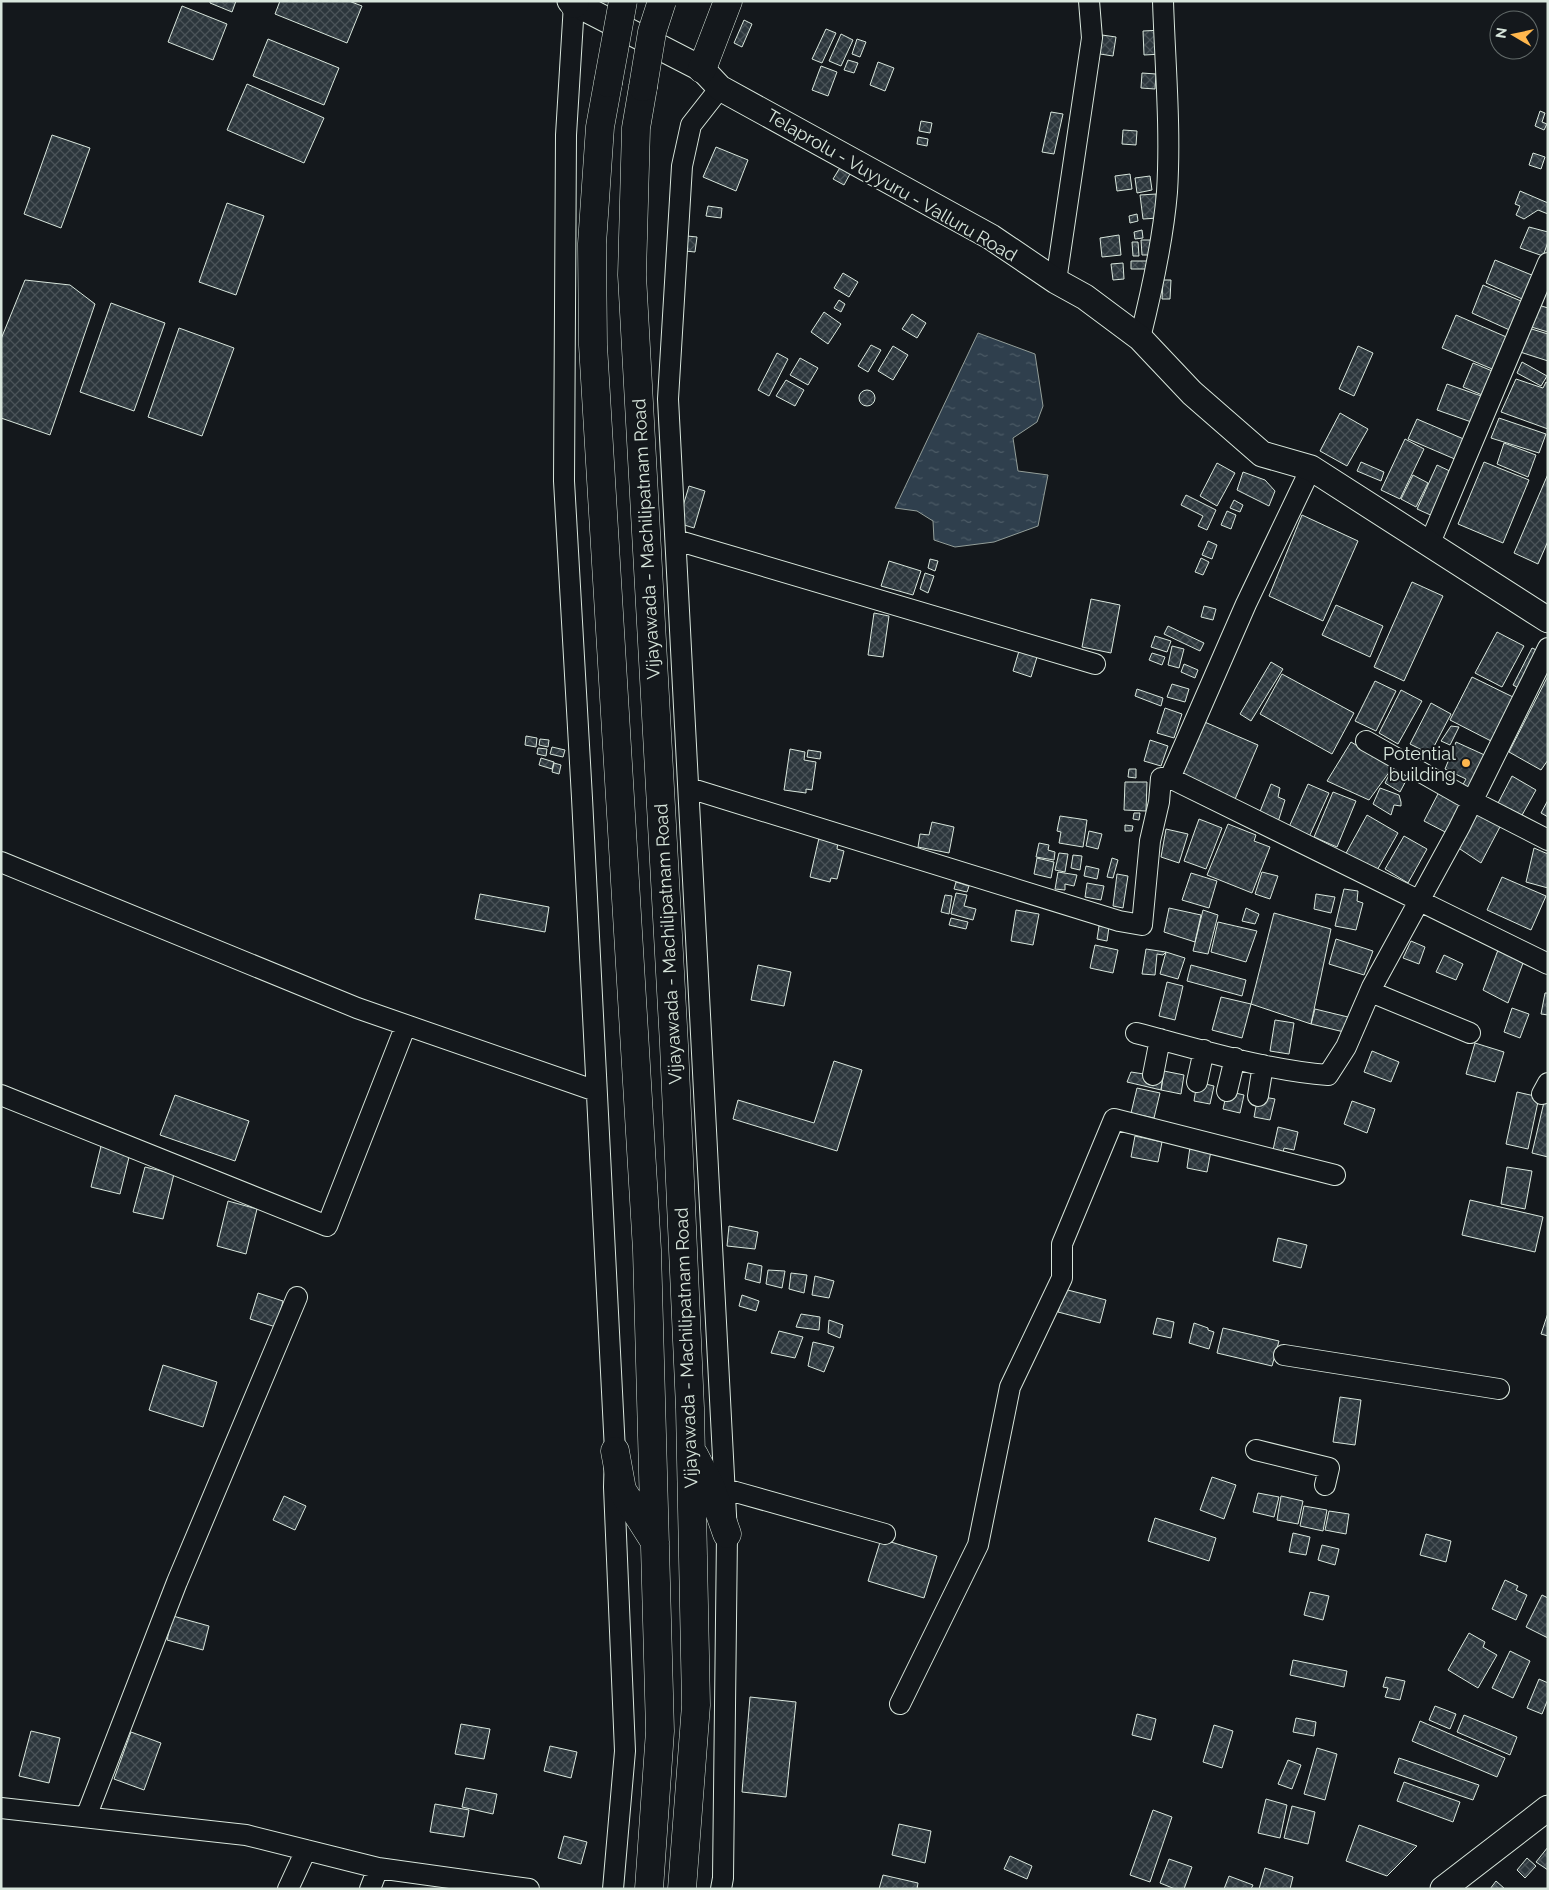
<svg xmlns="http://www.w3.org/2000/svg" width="1549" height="1890" font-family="Raleway,sans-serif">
<defs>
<pattern id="water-ripples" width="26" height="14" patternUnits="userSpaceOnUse" patternTransform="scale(1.25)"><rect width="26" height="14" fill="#2f3f4d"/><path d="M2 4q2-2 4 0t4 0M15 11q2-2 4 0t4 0" fill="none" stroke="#4c5b66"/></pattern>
<pattern id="building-cross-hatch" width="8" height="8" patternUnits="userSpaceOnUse" patternTransform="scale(1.25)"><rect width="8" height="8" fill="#2c363c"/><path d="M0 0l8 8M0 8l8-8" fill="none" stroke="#4a5358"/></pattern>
</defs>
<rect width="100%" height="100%" fill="#14181c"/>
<path fill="url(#water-ripples)" stroke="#939e99" d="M978 333 1035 354 1043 406 1037 422 1013 438 1018 471 1048 475 1038 526 994 542 955 547 934 540 933 521 917 511 895 508Z"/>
<path fill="url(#building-cross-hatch)" stroke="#d8e6dc" d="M210 1H236L232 12 210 3Z
M280 1H349L362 6 347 43 275 14Z
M182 6 227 24 213 60 168 42Z
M744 20 752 24 742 47 734 43Z
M826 29 836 33 822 63 812 59Z
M1162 30 1163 54 1144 55 1143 31Z
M841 34 853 40 841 66 829 61Z
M1102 35 1116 37 1113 56 1100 54Z
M268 39 339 68 324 105 253 76Z
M857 39 866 42 860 57 852 54Z
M848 60 858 63 854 73 844 70Z
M878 62 894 68 885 91 870 85Z
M821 66 837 72 828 96 812 90Z
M1142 73 1156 74 1155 89 1141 88Z
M247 84 324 118 304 163 227 130Z
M1540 111 1545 113 1542 122 1547 124 1544 130 1535 126Z
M1051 112 1063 114 1054 154 1042 152Z
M921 121 932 123 930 133 919 131Z
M1123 130 1137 131 1136 145 1122 144Z
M52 135 90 148 61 228 24 214Z
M918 137 928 139 927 146 917 144Z
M716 147 748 160 736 191 703 177Z
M1533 153 1545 157 1541 169 1529 165Z
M841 166 851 172 844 185 833 179Z
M1130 174 1132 189 1117 191 1115 176Z
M1150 176 1152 190 1137 193 1135 178Z
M1520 191 1548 203V214L1538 210 1524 219 1516 215 1520 206 1515 204Z
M1156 194 1158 218 1143 219 1140 195Z
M227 203 264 216 236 295 199 282Z
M708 206 722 208 721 218 706 216Z
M1137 214 1138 221 1130 223 1129 216Z
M1529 227 1548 232V242L1543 256 1520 248Z
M1142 230 1143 238 1135 239 1134 232Z
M1119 235 1121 255 1102 257 1100 238Z
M687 236 697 237 695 252 685 251Z
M1141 240H1154V255H1142Z
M1132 242H1138L1139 256H1133Z
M1495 260 1539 278 1529 302 1486 283Z
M1131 261H1149V269H1131Z
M1123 263 1124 279 1113 280 1111 264Z
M843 273 858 282 849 297 834 288Z
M25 280 70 285 95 304 50 435 1 418V339Z
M1163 280H1171L1170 299H1162Z
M1483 285 1528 304 1514 332 1472 313Z
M839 300 845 304 841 312 834 308Z
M111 303 165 323 134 411 80 392Z
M1535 304 1548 308V332L1528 326Z
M824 312 841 324 828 344 811 332Z
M912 314 926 323 917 338 902 329Z
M1456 315 1511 339 1497 371 1442 348Z
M1525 327 1548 334V361L1517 351Z
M179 328 234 348 202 436 148 417Z
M871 345 881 350 868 372 858 366Z
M893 346 908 355 893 380 878 371Z
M1358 346 1373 353 1354 396 1339 389Z
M777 353 788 359 769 396 758 390Z
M800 358 818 368 808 385 790 375Z
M1522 362 1547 376 1541 386 1517 373Z
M1473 363 1497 373 1487 397 1463 387Z
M1516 379 1543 388 1546 382 1548 383V429L1501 412Z
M786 380 804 390 795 406 776 396Z
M1447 384 1487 398 1477 424 1437 410Z
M859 398a8 8 0 1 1 16 0a8 8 0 1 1-16 0Z
M1340 413 1368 429 1347 466 1320 451Z
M1499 418 1546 434 1539 453 1491 438Z
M1417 419 1466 440 1457 460 1408 439Z
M1405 439 1424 449 1400 499 1381 490Z
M1504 443 1536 455 1528 477 1497 464Z
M1361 462 1384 472 1381 481 1357 471Z
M1484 462 1529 480 1503 543 1458 524Z
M1217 463 1235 473 1217 506 1200 496Z
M1437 465 1454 473 1435 517 1417 509Z
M1243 472 1265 480 1275 491 1269 506 1237 490Z
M1548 474V541L1538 564 1514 553Z
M1413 475 1428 483 1416 507 1401 499Z
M689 486 705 491 694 528 678 523Z
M1186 495 1216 510 1207 530 1198 526 1203 516 1181 505Z
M1234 500 1243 505 1240 512 1230 508Z
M1227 511 1236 515 1231 529 1221 525Z
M1302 515 1358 541 1323 621 1269 596Z
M1208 541 1217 545 1212 559 1202 555Z
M1201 558 1209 562 1203 575 1195 572Z
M930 559 938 561 935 571 928 568Z
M889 561 921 571 913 595 881 586Z
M925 573 934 576 928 593 920 589Z
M1412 582 1443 596 1404 681 1374 667Z
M1091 599 1120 605 1111 653 1082 647Z
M1336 605 1383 626 1370 657 1322 635Z
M1204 606 1216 609 1213 620 1201 617Z
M874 613 889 616 883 657 868 655Z
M1168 626 1204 643 1200 651 1164 634Z
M1497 632 1524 646 1502 687 1475 673Z
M1155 636 1171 641 1167 652 1151 647Z
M1172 646 1184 649 1179 668 1168 665Z
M1532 648 1543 653 1524 691 1513 685Z
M1019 651 1037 657 1031 677 1013 671Z
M1152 653 1165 657 1162 665 1149 660Z
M1271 662 1283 669 1251 721 1240 714Z
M1184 664 1198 670 1195 678 1181 672Z
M1282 674 1354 713 1332 754 1260 714Z
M1548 676V760L1541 770 1509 752Z
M1472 677 1513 697 1491 741 1450 720Z
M1375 681 1396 691 1376 731 1355 721Z
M1172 684 1189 689 1185 702 1167 697Z
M1137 689 1163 698 1161 706 1135 696Z
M1401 690 1422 701 1398 744 1379 733Z
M1431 703 1451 714 1430 754 1410 744Z
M1165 708 1182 714 1174 738 1157 733Z
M1200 720 1258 745 1233 804 1175 779Z
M1451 726 1459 727 1450 745 1441 741Z
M526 736 537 738 536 747 525 745Z
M540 739 549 740 548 747 539 745Z
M1150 740 1168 746 1161 766 1144 761Z
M1351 742 1393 767 1369 800 1327 781Z
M1456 742 1489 757 1469 794 1460 790 1466 779 1445 769Z
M552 747 565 750 563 757 550 754Z
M538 748 547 749 546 756 537 754Z
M790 749 805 752 804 760 816 762 812 790 806 789V793L784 790Z
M808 750 821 752 820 759 807 757Z
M541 758 554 762 552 769 539 765Z
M554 763 561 765 559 774 552 772Z
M1393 767 1409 775 1400 792 1385 783Z
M1129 769H1136V778L1128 777Z
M1512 776 1536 790 1521 817 1497 805Z
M1125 782H1147L1146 811 1124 810Z
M1271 784 1280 788 1278 797 1285 800 1278 822 1259 814Z
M1308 784 1329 793 1309 837 1289 827Z
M1380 788 1399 795 1401 802V806L1394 805 1391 815 1373 804Z
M1440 790 1465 803 1449 834 1424 821Z
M1333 792 1356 801 1337 847 1314 837Z
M1548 800V817L1541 813Z
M1474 810 1501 825 1481 863 1457 847Z
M1134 813H1140L1139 820 1133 819Z
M1367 815 1398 833 1376 872 1345 855Z
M1060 816 1087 820 1083 847 1059 843 1061 832 1057 831Z
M1199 819 1222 828 1206 869 1184 861Z
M932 822 954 827 949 853 918 847 920 834 929 835Z
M1228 824 1256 835 1254 841 1270 847 1252 893 1207 875Z
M1125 825 1133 826 1132 831H1125Z
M1166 829 1188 834 1179 863 1161 857Z
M1089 831 1102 834 1098 849 1086 846Z
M1404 836 1427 849 1408 883 1385 869Z
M819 838 838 842 837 849 844 851 837 879 831 878 830 882 810 877Z
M1039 843 1049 845 1048 850 1055 852 1054 860 1036 857Z
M1534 848 1548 854V888L1526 882Z
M1059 853 1068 854 1065 872 1055 870Z
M1073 855 1082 856 1080 870 1071 868Z
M1037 858 1054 862 1051 878 1034 874Z
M1112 858 1118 860 1113 878 1107 877Z
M1086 866 1099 869 1097 879 1084 876Z
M1058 872 1077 875 1074 886 1065 884V890L1055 889Z
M1262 872 1278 876 1270 899 1255 894Z
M1191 873 1217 881 1209 908 1182 900Z
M1117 874 1128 876 1123 908 1113 906Z
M1502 877 1546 896 1531 930 1487 910Z
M956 882 969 886 967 892 954 889Z
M1087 883 1104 886 1101 900 1085 897Z
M1344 889 1358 891 1357 901 1363 903 1356 930 1335 926Z
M956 893 967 895 964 906 976 909 973 920 951 914Z
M480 894 549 907 545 932 475 919Z
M1316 894 1335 897 1331 913 1314 909Z
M945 895 952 896 949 914 941 912Z
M1169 908 1201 915 1195 942 1164 932Z
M1246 908 1259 914 1255 924 1242 921Z
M1016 910 1039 914 1033 945 1011 941Z
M1203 910 1218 915 1208 954 1193 951Z
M1274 913 1331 929 1311 1024 1251 1004Z
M951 918 968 922 966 929 949 925Z
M1218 922 1257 931 1246 962 1211 952Z
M1099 926 1109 927 1107 941 1097 939Z
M1336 939 1373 951 1364 975 1329 964Z
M1411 941 1425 947 1419 964 1403 958Z
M1095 945 1118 950 1113 973 1090 968Z
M1146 949 1166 952 1163 955 1157 954 1155 975 1142 974Z
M1498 950 1523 963 1508 1003 1483 990Z
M1166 952 1185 958 1178 979 1160 974Z
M1444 955 1463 964 1456 980 1436 972Z
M758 965 791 972 784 1006 751 1000Z
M1191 965 1246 980 1242 996 1187 981Z
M1167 982 1183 986 1175 1020 1159 1016Z
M1545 993H1548V1015L1541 1014Z
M1221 997 1251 1004 1242 1038 1212 1030Z
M1512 1008 1529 1014 1520 1038 1504 1032Z
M1315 1009 1348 1017 1344 1032 1311 1024Z
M1275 1020 1294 1023 1289 1054 1270 1051Z
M1475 1043 1504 1052 1495 1082 1466 1074Z
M1372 1051 1399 1062 1391 1082 1364 1072Z
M834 1061 862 1070 837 1151 733 1119 738 1100 814 1123Z
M1164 1071 1184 1075 1181 1094 1161 1090Z
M1131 1072 1163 1077 1161 1090 1127 1082Z
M1197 1082 1214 1086 1210 1104 1194 1101Z
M1137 1088 1160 1093 1154 1118 1131 1113Z
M1227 1091 1244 1095 1240 1113 1223 1109Z
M1517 1092 1539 1097 1528 1149 1506 1144Z
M175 1095 249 1121 235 1161 160 1135Z
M1258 1096 1275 1099 1270 1120 1254 1117Z
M1352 1101 1375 1109 1367 1133 1344 1124Z
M1544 1102 1548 1103V1157L1532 1153Z
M1278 1127 1298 1132 1294 1150 1284 1148 1283 1153 1273 1150Z
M1135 1136 1162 1142 1158 1162 1131 1157Z
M102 1142 131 1149 120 1194 91 1187Z
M1190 1147 1211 1151 1207 1172 1187 1168Z
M145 1167 174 1174 163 1219 133 1212Z
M1507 1167 1532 1171 1525 1209 1501 1204Z
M1470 1200 1543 1217 1535 1252 1462 1235Z
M228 1201 257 1209 246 1254 217 1246Z
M729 1226 758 1232 755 1249 727 1246Z
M1278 1238 1307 1245 1301 1268 1273 1261Z
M748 1263 762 1266 760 1283 745 1279Z
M768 1270 785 1271 782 1288 766 1284Z
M791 1273 807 1275 804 1293 789 1289Z
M815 1276 834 1281 829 1298 812 1295Z
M1064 1289 1106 1300 1100 1323 1058 1312Z
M258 1293 283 1301 276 1327 250 1319Z
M742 1295 759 1301 756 1311 739 1306Z
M1548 1313V1336L1541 1334Z
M801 1314 820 1317 819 1330 796 1327Z
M1157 1318 1174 1322 1171 1338 1153 1334Z
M829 1320 843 1325 840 1338 828 1333Z
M1194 1323 1208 1328V1330L1214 1332 1209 1349 1189 1343Z
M1223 1328 1279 1341 1272 1366 1217 1353Z
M779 1331 803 1337 795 1358 771 1353Z
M813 1342 834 1347 824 1372 808 1366Z
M163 1365 217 1382 203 1427 149 1410Z
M1340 1397 1361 1400 1355 1445 1333 1442Z
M1212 1477 1236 1485 1224 1519 1200 1510Z
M1258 1493 1279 1497 1274 1517 1253 1512Z
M284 1496 306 1506 295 1530 273 1520Z
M1281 1496 1303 1501 1298 1524 1277 1520Z
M1304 1506 1327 1510 1323 1531 1300 1526Z
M1329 1511 1349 1514 1346 1534 1325 1530Z
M1155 1518 1216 1538 1209 1561 1148 1541Z
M1293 1533 1310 1537 1306 1555 1289 1552Z
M1426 1534 1451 1541 1446 1562 1420 1555Z
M881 1539 937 1556 924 1598 868 1581Z
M1322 1545 1339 1549 1335 1565 1318 1560Z
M1505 1580 1518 1586 1516 1590 1527 1595 1516 1620 1492 1609Z
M1310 1592 1329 1596 1323 1620 1304 1615Z
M1542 1595 1548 1598V1638L1526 1627Z
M173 1616 209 1626 203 1650 167 1640Z
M1469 1633 1485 1642 1483 1647 1497 1655 1478 1688 1448 1670Z
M1510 1651 1530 1661 1513 1698 1492 1688Z
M1293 1660 1347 1671 1344 1687 1290 1675Z
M1386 1677 1405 1681 1400 1700 1385 1697 1388 1688 1383 1687Z
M1539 1679 1548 1683V1699L1542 1714 1527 1708Z
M750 1697 796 1702 786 1797 742 1792Z
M1435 1706 1456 1714 1450 1729 1429 1720Z
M1137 1714 1156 1719 1151 1740 1132 1735Z
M1464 1715 1517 1737 1510 1755 1457 1732Z
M1296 1718 1316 1722 1314 1736 1293 1732Z
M1420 1721 1505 1758 1497 1777 1412 1741Z
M461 1724 490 1729 484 1759 455 1754Z
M1214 1725 1233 1731 1222 1768 1203 1762Z
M31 1731 60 1738 49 1783 19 1776Z
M131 1732 161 1743 144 1790 114 1779Z
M550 1746 577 1752 571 1778 544 1771Z
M1317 1748 1337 1754 1325 1800 1304 1794Z
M1399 1758 1479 1785 1473 1800 1394 1773Z
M1288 1760 1301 1765 1292 1789 1278 1784Z
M1404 1782 1460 1802 1453 1822 1397 1801Z
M466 1788 497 1794 493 1814 462 1807Z
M1266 1799 1287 1805 1280 1838 1258 1833Z
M435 1804 469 1810 464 1837 430 1832Z
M1292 1806 1315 1812 1308 1844 1284 1838Z
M1153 1810 1172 1817 1150 1882 1130 1875Z
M899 1824 931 1831 925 1863 892 1855Z
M1359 1825 1417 1846 1387 1876 1346 1861Z
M564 1836 587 1842 581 1864 558 1858Z
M1548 1847V1870L1536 1862Z
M1010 1856 1032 1866 1027 1879 1004 1869Z
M1527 1858 1536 1866 1525 1878 1517 1870Z
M1169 1859 1192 1867 1184 1889H1175L1160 1883Z
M1265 1868 1293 1877 1290 1889H1259Z
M883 1875 918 1883 917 1889H879Z
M1229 1876 1253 1885 1251 1889H1224Z
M1496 1881 1505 1889H1490Z"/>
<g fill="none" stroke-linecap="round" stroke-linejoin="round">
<g stroke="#d8e6dc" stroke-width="22">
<path id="minor" d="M574 4 566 135 564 481 582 798 615 1451 614 1487 625 1751 613 1889
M720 88 691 125 682 166 668 399 727 1534 723 1878 721 1889
M1056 281 1092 38 1089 1
M1140 338C1152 290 1163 241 1167 192 1171 129 1165 64 1163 1
M676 540 1095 664
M1429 545 1548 263
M1366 741 1472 801 1548 840
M1170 778 1246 604 1311 468
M689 788 1119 921 1142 925 1150 841 1159 802 1161 778H1170L1548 964
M1 862 357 1008 596 1091
M1371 992 1470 1033
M1136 1033C1198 1049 1264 1070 1328 1075L1346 1047 1372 987 1459 828 1548 648
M1153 1075 1160 1039
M1197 1082 1204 1050
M1227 1091 1235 1058
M1542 1094 1548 1083
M1 1095 327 1226 406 1025
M1258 1096 1263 1065
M1284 1355 1499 1389
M1256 1450 1329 1468 1325 1485
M725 1489 885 1534
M900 1704 978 1545 1010 1387 1062 1278V1244L1114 1119 1335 1175
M1 1808 246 1835 378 1868 529 1889
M86 1817 177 1582 297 1297
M288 1889 306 1850
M370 1889 378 1868"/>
</g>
<g stroke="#d8e6dc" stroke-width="27">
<path id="major" d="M570 1 702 69 720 88 991 237 1056 281 1085 297 1140 338 1192 393 1262 454 1311 468 1548 620
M1443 1889 1548 1808"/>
</g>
<g stroke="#d8e6dc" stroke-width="29">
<path id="highway" d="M574 4 575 1
M702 69 728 1
M608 83 600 127 592 244 593 345 647 1250 660 1731 649 1889
M643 87 636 128 632 275 674 1045 690 1408 696 1705 682 1889
M615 1451 622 1490 655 1542
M694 1455 711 1488 727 1534"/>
</g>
<use href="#minor" stroke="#14181c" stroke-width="20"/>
<use href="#major" stroke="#14181c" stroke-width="25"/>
<use href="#highway" stroke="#14181c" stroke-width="28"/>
<g stroke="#d8e6dc" stroke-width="29" stroke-linecap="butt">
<path id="highway-bridge" d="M608 83 623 1
M643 87 652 32 662 1"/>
</g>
<use href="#highway-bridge" stroke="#14181c" stroke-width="28"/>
</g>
<circle fill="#ffb74d" stroke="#14181c" stroke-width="2" cx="1466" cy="763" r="5"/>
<g text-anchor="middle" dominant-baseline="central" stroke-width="4" stroke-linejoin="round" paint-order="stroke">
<g font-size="18" fill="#d8e6dc" stroke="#14181c">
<text transform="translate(892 185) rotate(30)">Telaprolu - Vuyyuru - Valluru Road</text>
<text transform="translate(646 539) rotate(-93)">Vijayawada - Machilipatnam Road</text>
<text transform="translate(668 944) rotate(-93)">Vijayawada - Machilipatnam Road</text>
<text transform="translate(686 1348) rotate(-92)">Vijayawada - Machilipatnam Road</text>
</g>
<g font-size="18" fill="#d8e6dc" stroke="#14181c" text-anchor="end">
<text x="1456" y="753">Potential<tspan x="1456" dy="21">building</tspan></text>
</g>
</g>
<rect width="1549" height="1890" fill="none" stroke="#d8e6dc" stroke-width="5"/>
<g transform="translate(1514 35) rotate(279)"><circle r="24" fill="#14181c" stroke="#626a69"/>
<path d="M0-4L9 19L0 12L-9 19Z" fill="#ffb74d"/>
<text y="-8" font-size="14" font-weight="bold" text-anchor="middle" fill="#d8e6dc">N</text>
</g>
</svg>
